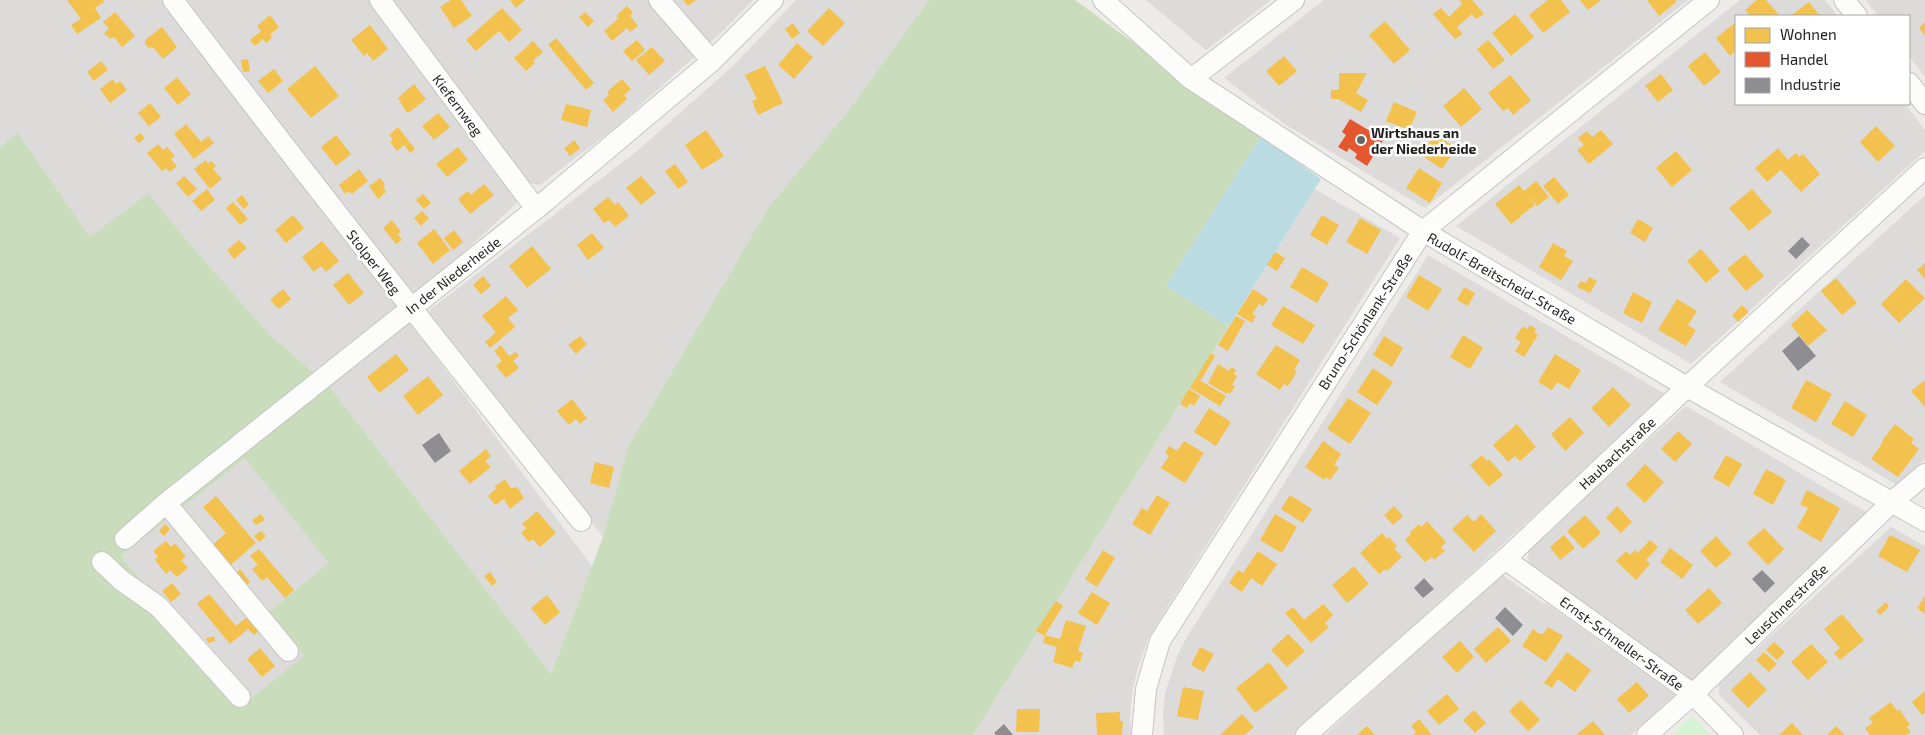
<svg xmlns="http://www.w3.org/2000/svg" width="1925" height="735" font-family="'Exo 2',sans-serif">
<rect width="100%" height="100%" fill="#edebe7"/>
<path fill="#dcdbd9" d="M0 0H165L408 320 592 566 551 674 329 386 270 335 178 230 148 193 90 237 18 133 0 147Z
M180 0H371L520 200 413 300Z
M388 0H753L722 32 616 127 540 185 529 183Z
M796 0H929L846 114 628 447 603 537 427 312 636 152 734 65Z
M1146 0H1271L1206 50Z
M1324 0H1688L1425 208 1286 125 1224 78Z
M1740 0H1825L1838 16H1736V104H1905L1925 130V151L1691 364 1456 226Z
M1866 0H1925V77L1909 56V16H1878Z
M1315 189 1400 238 1157 624 1148 640 1139 664 1133 687 1130 714 1131 735H973Z
M1925 195V459L1897 485 1720 382Z
M1428 255 1665 394 1610 446 1294 735H1164L1163 715 1165 693 1178 654 1187 637Z
M1686 406 1871 515 1692 680 1529 564 1528 550Z
M245 457 330 563 269 612 304 656 241 707 121 556Z
M1891 527 1925 546V735H1760L1719 695V683Z
M1501 574 1544 604 1546 603 1675 695 1631 735H1325Z"/>
<path fill="#c9ddbc" fill-rule="evenodd" d="M929 0H1075L1261 136 1166 286 1229 326 973 735H0V147L18 133 90 237 148 193 178 230 270 335 329 386 551 674 603 537 628 447 769 207 846 114ZM245 458 329 563 269 612 304 656 241 706 121 556Z"/>
<path fill="#d4f4d3" d="M1692 716 1711 735H1671Z"/>
<path fill="#b9dbe1" d="M1261 136 1321 179 1229 326 1166 286Z"/>
<path fill="#f2c14e" d="M67 0H103L104 2 95 8 101 18 77 34 71 25 81 19Z
M451 0H461L472 16 454 28 440 7Z
M510 0H525L516 8Z
M683 0H696L688 6Z
M1460 0H1472L1484 14 1476 19 1472 14 1457 27 1463 34 1455 39 1433 14 1441 8 1449 17 1462 4Z
M1548 0H1561L1570 12 1543 33 1529 15Z
M1580 0H1601L1588 10Z
M1647 0H1675L1676 2 1659 16Z
M1757 0H1766L1780 16H1750L1745 10Z
M1809 2 1820 16H1790Z
M627 6 633 13 630 16 638 26 630 32 627 28 612 41 604 31 619 18 616 16Z
M502 8 522 30 509 42 499 31 476 51 466 40Z
M829 8 845 23 823 46 807 31Z
M115 12 135 36 122 47 114 37 110 39 104 33 109 29 103 22Z
M585 12 594 21 588 27 579 17Z
M1515 14 1534 37 1511 56 1492 33Z
M270 15 279 27 270 35 272 38 266 43 263 39 255 46 250 40 261 31 257 26Z
M1385 21 1410 50 1394 64 1369 35Z
M1736 22V51L1730 56 1716 38Z
M1925 22V36L1919 28Z
M793 23 800 33 792 39 785 29Z
M370 25 388 49 373 61 367 53 364 56 351 40Z
M162 27 177 47 163 59 153 47 149 48 145 44V40Z
M556 38 594 83 586 90 548 45Z
M637 40 645 50 632 61 623 51Z
M1488 40 1505 60 1493 69 1477 49Z
M533 41 543 52 533 61 535 63 526 71 514 58Z
M797 43 813 57 794 79 778 65Z
M652 47 665 61 649 75 636 60Z
M1705 52 1721 72 1704 86 1688 66Z
M1284 56 1297 71 1279 86 1266 71Z
M248 59 250 71 243 72 241 60Z
M101 61 108 70 94 81 87 72Z
M315 66 339 96 311 118 287 89Z
M765 66 783 103 758 115 752 101 757 99 745 75Z
M274 69 283 81 268 93 258 81Z
M1339 73H1367L1356 93 1368 100 1361 112 1338 99H1331V90H1339Z
M1661 74 1673 90 1658 102 1645 86Z
M1510 75 1531 100 1513 115 1508 108 1503 111 1488 93Z
M177 77 191 94 178 105 164 88Z
M113 79 116 84 120 81 127 90 110 103 100 89Z
M622 79 631 89 624 95 627 99 613 112 603 100 609 95 607 92Z
M414 84 426 99 410 112H406L398 98Z
M1464 88 1482 109 1461 127 1443 106Z
M1394 102 1417 112 1409 130 1386 121Z
M150 103 161 117 149 126 138 113Z
M566 104 591 110 587 127 561 120Z
M438 113 450 127 434 140 422 126Z
M186 124 201 142 208 136 214 143 194 159 174 134Z
M1876 126 1895 146 1878 162 1860 142Z
M398 127 415 149 410 153 404 145 397 151 390 142 393 139 389 135Z
M706 130 724 156 702 170 685 145Z
M1601 130 1613 144 1589 164 1577 150 1584 145 1578 138 1587 131 1592 137Z
M140 133 145 138 139 143 134 138Z
M1435 134 1456 148 1442 169 1421 155Z
M336 135 351 154 336 166 321 147Z
M574 140 580 148 570 156 564 149Z
M158 144 163 150 167 147 175 156 171 159 177 166 170 172 166 168 162 171 147 153Z
M458 147 468 160 447 177 436 164Z
M1778 148 1788 160 1796 153 1799 157 1803 154 1820 174 1801 192 1781 170 1767 182 1755 168Z
M1676 151 1692 170 1672 187 1656 168Z
M206 160 208 164 211 161 216 166 213 169 222 179 210 189 194 169Z
M675 164 688 182 678 189 665 171Z
M1419 168 1442 183 1430 203 1406 188Z
M359 169 368 181 352 194 349 191 345 194 339 185Z
M184 176 197 189 188 197 176 183Z
M641 176 656 193 641 205 626 188Z
M1554 177 1569 195 1558 204 1543 186Z
M380 178 385 184 383 186 386 192 378 199 369 186Z
M1536 181 1549 197 1537 206 1529 196 1535 205 1520 216 1521 217 1511 224 1495 204 1519 185 1524 191Z
M484 184 494 195 470 214 458 199 468 191 471 195Z
M207 189 215 200 201 211 192 201Z
M1752 189 1772 212 1749 231 1729 208Z
M423 194 431 203 424 209 416 200Z
M242 195 249 204 244 209 236 200Z
M608 197 615 205 618 202 629 216 615 227 609 220 604 223 593 209Z
M233 202 248 219 240 225 226 208Z
M422 211 429 218 421 226 414 218Z
M293 215 304 228 286 243 275 230Z
M1322 215 1339 225 1327 245 1310 235Z
M1360 218 1381 230 1367 254 1346 242Z
M1638 219 1653 228 1645 242 1630 233Z
M392 220 401 232 398 234 402 240 396 244 383 228Z
M434 229 450 250 433 264 417 243Z
M454 230 463 242 453 250 444 238Z
M592 233 604 248 588 260 577 245Z
M239 240 247 248 234 259 227 250Z
M322 241 339 261 326 272 321 266 314 272 302 257Z
M1553 243 1567 251 1564 256 1573 261 1561 280 1539 267Z
M532 246 551 269 527 288 509 266Z
M1701 249 1720 271 1706 283 1687 261Z
M1275 252 1285 258 1277 271 1267 265Z
M1745 254 1764 276 1746 291 1727 269Z
M1925 263V279L1917 270Z
M1302 267 1329 283 1317 303 1290 287Z
M348 273 364 293 349 305 333 285Z
M1419 275 1442 289 1428 311 1406 297Z
M483 276 491 286 481 294 473 285Z
M1589 277 1597 281 1590 293 1577 287 1581 281 1586 283Z
M1836 278 1857 303 1842 315 1821 291Z
M1906 279 1925 298 1899 323 1881 304Z
M1464 287 1475 293 1468 306 1457 300Z
M283 289 291 299 279 309 270 300Z
M1253 289 1268 299 1263 306 1259 304 1252 314 1256 316 1252 323 1237 314Z
M1633 292 1652 302 1642 323 1623 313Z
M506 296 518 310 508 318 515 327 490 348 485 342 496 332 482 316Z
M1677 299 1697 311 1688 325 1696 330 1686 346 1658 330Z
M1742 305 1749 312 1738 322 1732 315Z
M1283 306 1315 325 1303 344 1271 325Z
M1807 310 1827 330 1808 346 1791 325Z
M1236 316 1245 321 1228 351 1218 345Z
M1530 325 1536 329 1534 332 1538 335 1524 357 1515 351 1521 342 1515 338 1523 326 1527 329Z
M1463 335 1483 348 1470 369 1450 357Z
M580 336 587 344 576 354 568 345Z
M1384 336 1403 348 1392 367 1373 355Z
M501 345 509 356 516 352 519 356 513 361 519 368 506 378 496 366 502 361 494 351Z
M1276 345 1300 360 1294 370 1297 372 1295 375 1288 386 1284 384 1280 390 1256 374Z
M1211 353 1215 356 1201 380 1196 378Z
M396 354 409 370 379 393 367 377Z
M1555 354 1581 370 1569 389 1557 382 1552 390 1538 382Z
M1218 364 1229 371 1231 367 1236 370 1234 374 1237 376 1232 385 1235 386 1230 394 1228 392 1227 394 1208 383Z
M1373 368 1393 382 1377 405 1357 392Z
M428 376 443 395 418 415 403 396Z
M1196 378 1226 396 1220 406 1190 388Z
M1806 380 1832 394 1816 422 1791 408Z
M1925 380V407L1911 391Z
M1613 387 1631 405 1609 427 1591 408Z
M1189 389 1200 396 1194 406 1190 403 1187 408 1180 404Z
M1348 398 1371 413 1350 444 1327 429Z
M572 399 587 418 580 424 576 419 569 425 557 411Z
M1845 401 1867 415 1853 437 1831 424Z
M1209 408 1231 422 1216 446 1194 432Z
M1570 417 1584 433 1565 451 1551 434Z
M1517 424 1536 447 1520 461 1515 456 1508 462 1493 445Z
M1895 424 1914 439 1911 443 1919 449 1898 477 1871 459 1883 442 1882 441Z
M1678 431 1692 444 1675 462 1661 449Z
M1184 441 1204 453 1185 483 1161 468 1169 456 1165 453 1169 446 1177 451Z
M1323 441 1341 454 1334 465 1339 468 1330 480 1326 477 1324 480 1305 467Z
M486 449 491 456 485 461 491 467 470 484 459 471Z
M1482 455 1487 461 1489 459 1503 475 1489 487 1470 465Z
M1726 455 1742 464 1729 487 1713 478Z
M595 462 614 467 609 488 590 483Z
M1645 464 1664 482 1645 503 1626 485Z
M1766 469 1786 480 1773 505 1753 494Z
M505 479 511 488 517 487 524 498 510 509 504 499 495 505 488 496 497 488 494 487Z
M1807 490 1840 508 1821 542 1797 528 1808 508 1800 504Z
M1157 495 1170 503 1150 535 1132 524 1142 508 1147 511Z
M1290 495 1312 509 1303 523 1281 509Z
M216 496 256 543 226 569 209 548 226 533 203 507Z
M1394 506 1403 516 1393 525 1384 515Z
M1617 506 1632 522 1621 533 1606 518Z
M537 511 556 533 540 547 533 539 529 542 521 533 526 528 522 524Z
M261 514 265 520 256 525 252 520Z
M1275 514 1297 527 1282 553 1260 540Z
M1481 514 1496 531 1474 552 1452 529 1467 515 1474 522Z
M1585 515 1601 533 1583 549 1567 531Z
M1427 521 1446 542 1441 547 1445 551 1434 560 1432 557 1425 562 1405 540 1411 534 1410 532 1419 524 1421 527Z
M165 524 170 529 164 536 159 531Z
M1764 528 1784 549 1768 565 1747 543Z
M261 531 266 536 259 542 254 536Z
M1382 533 1387 539 1389 537 1397 546 1394 548 1402 557 1387 571 1385 569 1379 574 1360 553Z
M1564 535 1575 548 1560 560 1550 547Z
M1890 535 1920 550 1907 572 1878 556Z
M1716 536 1732 554 1716 568 1700 551Z
M1650 540 1658 547 1646 560 1650 564 1636 580 1616 561 1626 551 1630 555 1635 550 1638 553Z
M166 541 171 547 175 543 186 557 181 560 188 568 177 577 170 570 166 574 155 560 158 557 153 551Z
M1670 548 1693 565 1682 579 1660 562Z
M259 549 294 590 285 598 267 577 262 581 252 569 258 565 250 556Z
M1103 550 1115 558 1097 587 1085 579Z
M1258 551 1277 564 1262 586 1251 578 1242 592 1229 583 1238 570 1243 573Z
M1354 566 1369 584 1347 603 1332 585Z
M240 569 250 582 243 588 233 576Z
M490 572 497 582 492 586 484 576Z
M172 583 181 594 171 602 162 591Z
M1709 588 1722 603 1698 624 1685 610Z
M1092 592 1110 603 1097 625 1078 613Z
M209 594 236 626 251 614 262 628 254 635 248 629 230 644 197 604Z
M547 595 560 612 545 625 531 608Z
M1925 596V614L1917 608Z
M1056 601 1063 606 1044 636 1036 631Z
M1886 602 1889 607 1880 615 1876 611Z
M1323 604 1333 615 1325 623 1329 627 1311 643 1285 613 1293 607 1304 620Z
M1842 614 1864 640 1840 660 1834 653 1840 648 1824 629Z
M1066 620 1086 626 1078 651 1083 653 1080 662 1075 661 1072 668 1053 662 1057 647 1043 643 1045 635 1060 639Z
M1498 627 1511 641 1486 663 1474 649Z
M1548 627 1563 636 1546 662 1522 646 1533 629 1539 634 1544 633Z
M1288 634 1305 651 1287 667 1271 650Z
M214 636 215 641 208 643 206 638Z
M1460 641 1474 657 1457 673 1442 657Z
M1774 642 1785 652 1777 660 1766 650Z
M1811 644 1828 662 1808 680 1791 662Z
M1200 647 1214 654 1204 672 1191 665Z
M260 648 275 666 262 677 247 659Z
M1567 652 1591 670 1575 692 1558 679 1552 688 1544 683Z
M1764 652 1777 664 1769 672 1756 660Z
M1269 662 1288 688 1255 713 1236 688Z
M1750 672 1767 690 1748 708 1731 690Z
M1637 682 1649 696 1629 713 1617 699Z
M1183 687 1204 691 1198 720 1177 716Z
M1925 691V713L1922 715 1912 702Z
M1447 694 1459 709 1439 725 1427 711Z
M1521 700 1540 720 1528 731 1509 711Z
M1891 702 1897 711 1899 709 1910 725 1907 727 1911 732 1906 735H1870L1865 728 1873 723 1869 718Z
M1017 709H1040L1039 732H1016Z
M1474 710 1486 723 1475 733 1463 720Z
M1120 712V721H1123L1122 735H1097L1096 713Z
M1242 714 1254 727 1245 735H1220Z
M1419 719 1432 735H1413L1416 732 1411 726Z
M1593 721 1605 735H1576Z
M1792 723 1803 735H1779Z
M1367 726 1375 735H1357Z
M1836 726 1845 735H1827Z"/>
<path fill="#e4572e" d="M1350 119 1370 131 1374 126 1387 134 1367 166 1355 158 1357 154 1349 148 1347 152 1338 147 1346 135 1342 132Z"/>
<path fill="#8d8d92" d="M1802 237 1810 245 1796 259 1788 251Z
M1799 336 1816 356 1798 371 1782 351Z
M439 433 451 451 435 463 422 445Z
M1762 570 1775 583 1765 593 1752 579Z
M1424 578 1434 589 1423 598 1414 588Z
M1505 607 1523 625 1513 636 1495 618Z
M1004 724 1013 735H996L994 733Z"/>
<g fill="none" stroke-linecap="round" stroke-linejoin="round">
<g stroke="#c6c5c3" stroke-width="22">
<path id="minor" d="M173 0C306 176 443 349 581 521
M380 0 536 209
M659 0 712 61
M1103 0 1191 79 1423 231 1687 387 1925 521
M1844 0 1857 16
M1191 79 1294 0
M1909 83 1925 104
M166 503 288 651
M125 539 166 503 536 209 712 61 773 0
M1505 559 1693 694 1733 735
M102 562 121 580 159 607 240 697
M1142 735 1146 689 1160 641 1423 231 1709 0
M1306 735 1505 559 1687 387 1925 168
M1647 735 1693 694 1892 502 1925 474"/>
</g>
<use href="#minor" stroke="#fcfcfb" stroke-width="20"/>
</g>
<circle fill="#676665" stroke="#fff" stroke-width="2" cx="1361" cy="140" r="5"/>
<g text-anchor="middle" dominant-baseline="central" stroke-width="5" stroke-linejoin="round" paint-order="stroke">
<g font-size="14" fill="#1f1f1f" stroke="#fff">
<text transform="translate(458 105) rotate(53)">Kiefernweg</text>
<text transform="translate(374 262) rotate(52)">Stolper Weg</text>
<text transform="translate(453 275) rotate(-38)">In der Niederheide</text>
<text transform="translate(1502 278) rotate(30)">Rudolf-Breitscheid-Straße</text>
<text transform="translate(1365 321) rotate(-57)">Bruno-Schönlank-Straße</text>
<text transform="translate(1617 453) rotate(-43)">Haubachstraße</text>
<text transform="translate(1786 604) rotate(-44)">Leuschnerstraße</text>
<text transform="translate(1622 643) rotate(36)">Ernst-Schneller-Straße</text>
</g>
<g font-size="14" font-weight="bold" fill="#1f1f1f" stroke="#fff" text-anchor="start">
<text x="1371" y="132">Wirtshaus an<tspan x="1371" dy="16">der Niederheide</tspan></text>
</g>
</g>
<rect x="1735" y="15" width="175" height="90" fill="#ffffff" stroke="#a5a5a5"/>
<rect x="1745" y="28" width="25" height="15" fill="#f2c14e" stroke="#a5a5a5"/>
<text x="1780" y="40" font-size="15" fill="#1f1f1f">Wohnen</text>
<rect x="1745" y="52" width="25" height="15" fill="#e4572e" stroke="#a5a5a5"/>
<text x="1780" y="65" font-size="15" fill="#1f1f1f">Handel</text>
<rect x="1745" y="78" width="25" height="15" fill="#8d8d92" stroke="#a5a5a5"/>
<text x="1780" y="90" font-size="15" fill="#1f1f1f">Industrie</text>
</svg>
